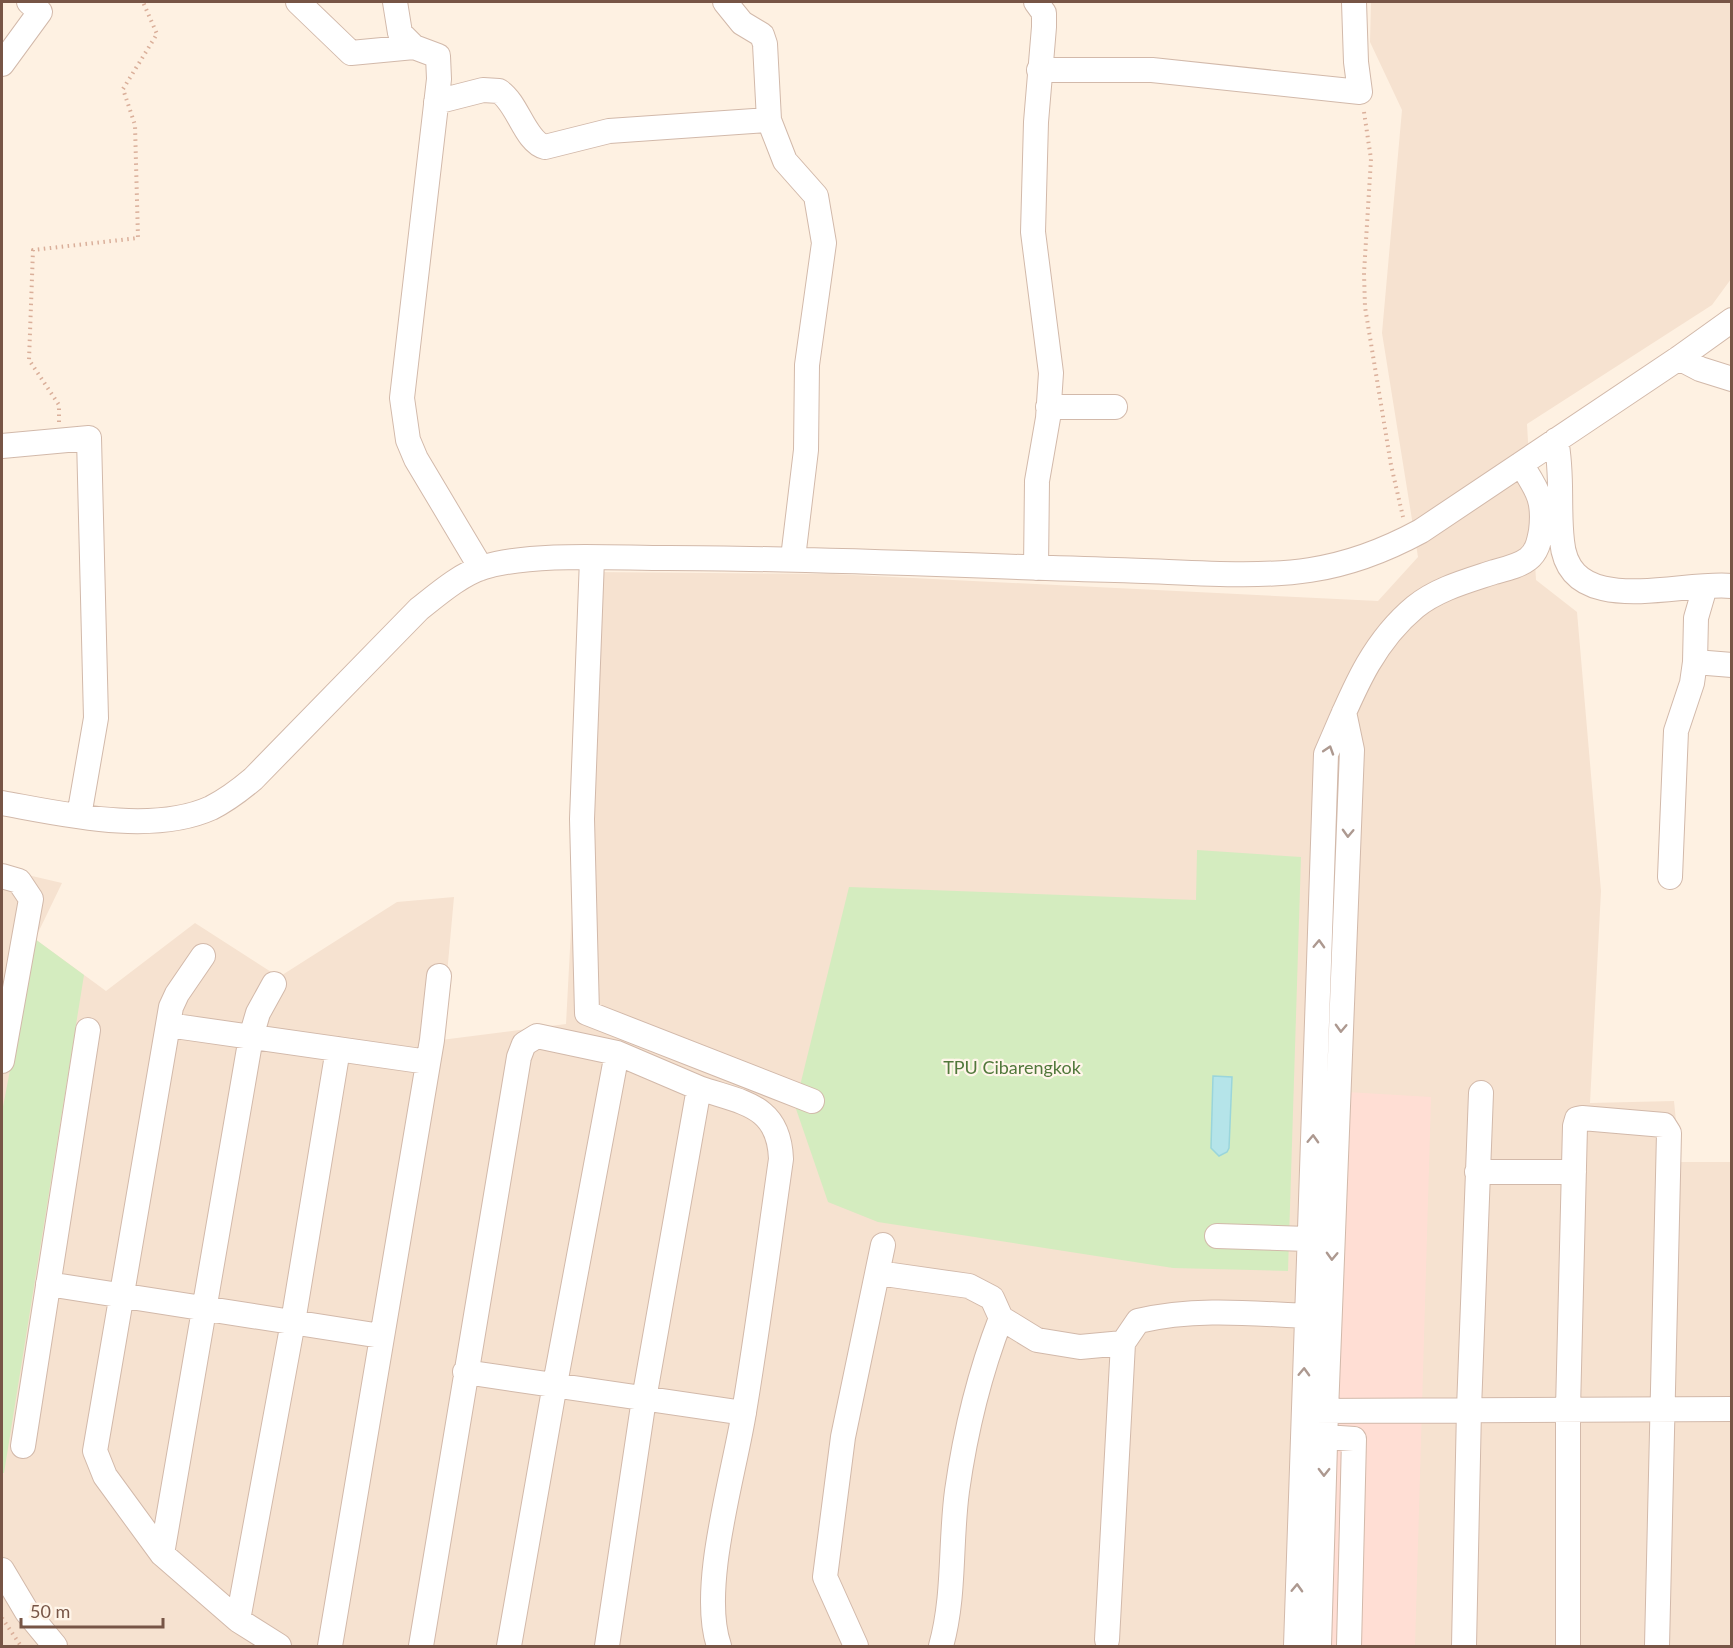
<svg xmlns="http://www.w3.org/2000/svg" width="1733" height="1648" font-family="Lato,sans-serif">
<rect width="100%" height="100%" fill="#fef1e2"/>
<path fill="#f6e2d0" d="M1371 2H1731V279L1712 305 1527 424 1536 580 1577 612 1601 891 1590 1103 1674 1101 1680 1162H1731V1646H2V869L62 883 35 939 106 991 195 923 279 977 397 902 454 897 441 1040 566 1024 590 572 833 574 1378 601 1418 557 1382 333 1402 110 1370 42Z"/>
<path fill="#ffded4" d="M1330 1091 1431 1097 1415 1646H1320Z"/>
<path fill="#d4ecbf" d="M1197 850 1301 857 1288 1271 1173 1268 878 1222 828 1202 795 1106 849 887 1196 900Z
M35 939 84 975 4 1473H2V1112Z"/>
<path fill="#b5e4e9" stroke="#9ad5db" stroke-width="1.5" d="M1213 1076 1232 1077 1229 1148 1227 1152 1219 1156 1211 1148Z"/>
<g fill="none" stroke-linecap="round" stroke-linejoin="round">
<g stroke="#d2b9aa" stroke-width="26">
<path id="minor" d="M298 2 351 53 414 47 438 56 439 79 402 398 408 440 416 459 481 568
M395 2 400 33 414 47
M725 2 742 23 762 35 765 44 769 120
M2 64 40 12 29 2
M1039 70H1152L1360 92 1356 62 1354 2
M436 102 483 90 499 91C518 103 525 142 545 147L609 131 769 120 785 161 816 196 824 243 807 365 806 450 793 558
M1679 358 1700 369 1732 379
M1048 407H1115
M1556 440C1563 474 1558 507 1562 541 1569 621 1681 580 1732 586
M2 446 89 438 96 718 79 816
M592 559 582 819 587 1013 812 1101
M1036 568 1037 481 1048 418 1051 373 1033 232 1036 122 1044 27V13L1036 2
M1695 662 1732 665
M2 803C63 814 151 835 211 808 227 800 240 790 253 779L419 609C438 594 461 574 484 567 536 552 613 558 668 558 817 558 966 566 1115 570 1175 571 1252 579 1310 570 1350 564 1386 550 1421 531L1679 358 1732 320
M2 876 19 881 31 899 2 1061
M1670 877 1676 731 1692 683 1695 662 1696 618 1705 587
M203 956 177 994 171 1007 95 1451 105 1476 162 1554 238 1620 279 1646
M168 1025 428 1062
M1477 1172H1574
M1217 1236 1308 1239
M878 1273 969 1286 992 1298 1001 1318C980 1372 965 1434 957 1491 950 1543 955 1596 941 1646
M48 1284 381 1336
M1001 1318 1037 1340 1080 1347 1123 1343 1107 1640
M1123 1343 1138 1321C1194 1308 1248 1313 1306 1316
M465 1372 744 1413
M1311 1411 1732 1409
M1325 1437 1354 1439 1349 1646
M23 1446 88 1030
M162 1554 251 1037 258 1013 274 984
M2 1570 27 1612 55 1646
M238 1620 293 1322 338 1049
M330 1646 432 1040 439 976
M421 1646 519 1057 524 1044 537 1036 617 1053 699 1088
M509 1646 555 1384 617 1053
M607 1646 644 1399 699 1088C742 1103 779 1104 781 1159 769 1243 758 1328 744 1412 734 1475 699 1588 719 1646
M856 1646 825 1577 843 1437 883 1245
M1296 1646 1326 754C1350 700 1368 646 1415 607 1437 589 1467 581 1494 572 1505 569 1519 566 1528 559 1537 552 1539 542 1541 531 1545 499 1537 490 1521 464
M1319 1646 1326 1411 1352 750 1344 712
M1464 1646 1469 1409 1481 1093
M1568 1646V1409L1575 1126 1577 1119 1582 1118 1664 1125 1669 1133 1657 1646"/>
</g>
<path stroke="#daaf9a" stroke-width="4" stroke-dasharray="1.5 4.5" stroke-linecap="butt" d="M1364 112 1371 159 1364 273 1365 307 1391 465 1403 517
M59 422V405L29 360 33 250 138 238 135 125 123 89 157 34 143 2
M2 1618 21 1646"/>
<use href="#minor" stroke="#fff" stroke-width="24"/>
</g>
<defs><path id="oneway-chevron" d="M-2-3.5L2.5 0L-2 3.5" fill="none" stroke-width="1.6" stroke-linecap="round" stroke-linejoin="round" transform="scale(1.5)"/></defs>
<g stroke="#ad9990">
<use href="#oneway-chevron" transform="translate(1329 750) rotate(-72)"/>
<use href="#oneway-chevron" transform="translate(1348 833) rotate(92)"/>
<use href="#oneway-chevron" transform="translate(1319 944) rotate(-88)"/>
<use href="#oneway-chevron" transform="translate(1341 1028) rotate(92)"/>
<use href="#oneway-chevron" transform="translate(1313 1139) rotate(-88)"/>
<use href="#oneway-chevron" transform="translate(1332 1256) rotate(92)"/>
<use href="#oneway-chevron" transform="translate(1304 1372) rotate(-88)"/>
<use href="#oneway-chevron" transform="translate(1324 1472) rotate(91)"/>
<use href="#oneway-chevron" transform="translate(1297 1588) rotate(-88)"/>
</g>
<g text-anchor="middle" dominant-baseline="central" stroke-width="4.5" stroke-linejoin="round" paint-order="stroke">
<g font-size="18" fill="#51783b" stroke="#fff5e9">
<text x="1012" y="1067">TPU Cibarengkok</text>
</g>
</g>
<rect width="1733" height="1648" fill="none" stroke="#775546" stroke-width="6"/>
<path d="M21 1618v9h142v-9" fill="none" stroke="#775546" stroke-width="3"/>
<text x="30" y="1618" font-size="18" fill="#775546" stroke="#fff5e9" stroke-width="4.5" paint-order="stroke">50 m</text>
</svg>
